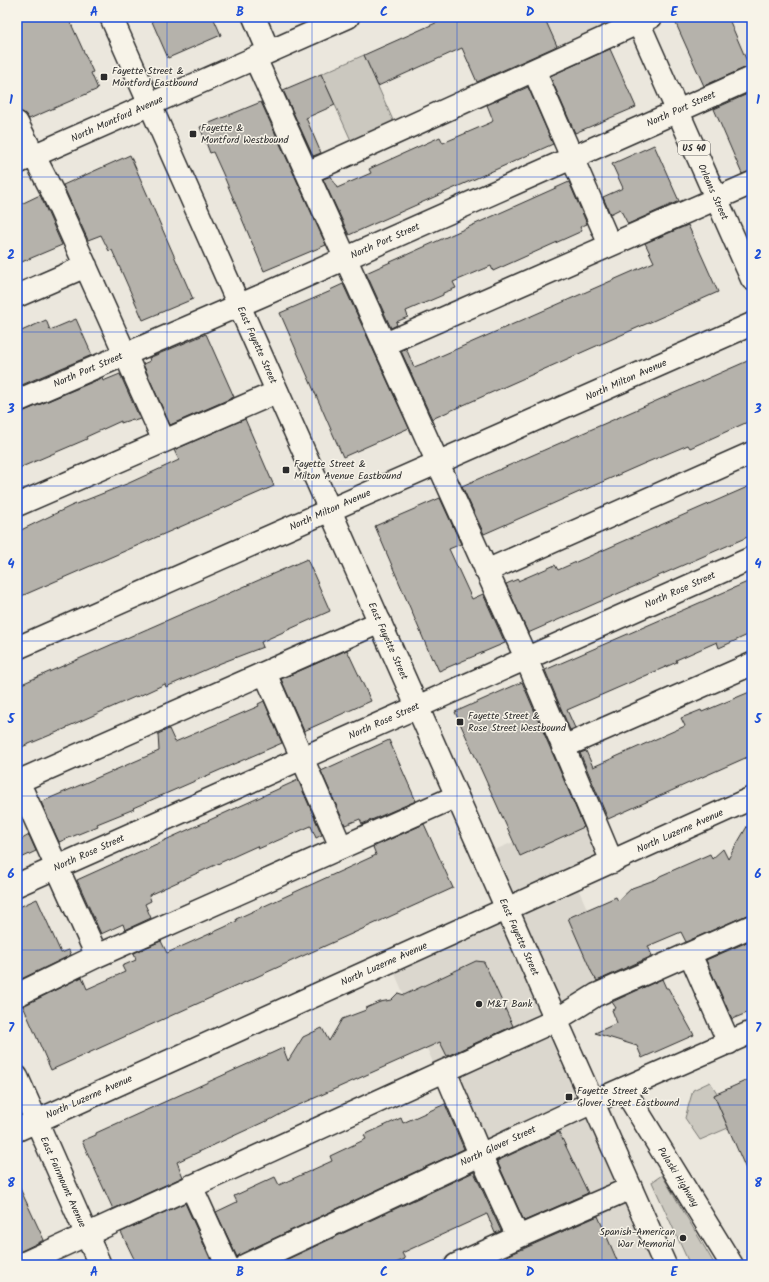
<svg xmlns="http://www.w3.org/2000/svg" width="769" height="1282" font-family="Kalam,sans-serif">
<rect width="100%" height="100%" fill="#ebe7dd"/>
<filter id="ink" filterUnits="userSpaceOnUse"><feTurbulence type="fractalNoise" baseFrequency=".025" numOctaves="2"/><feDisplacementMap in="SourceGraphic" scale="8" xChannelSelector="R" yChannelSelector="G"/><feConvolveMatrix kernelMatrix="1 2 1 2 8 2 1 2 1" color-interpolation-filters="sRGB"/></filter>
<g filter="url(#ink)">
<path fill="#dbd7ce" d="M448 17H664L643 28 484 97Z
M589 809 611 860 573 877 619 981 557 1014 606 1096 669 1265H587L567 1220 521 1240 438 1074 389 960 503 905 481 856Z"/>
<path fill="#cbc8bf" stroke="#7b7a75" d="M364 55 396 127 354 147 321 74Z
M710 1082 717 1093 714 1095 728 1128 700 1140 685 1118 693 1090Z
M662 1175 715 1265H690L652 1182Z"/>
<path fill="#b5b2ab" stroke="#2b2b2b" d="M17 17H68L93 72 91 73 98 89 29 119 24 113 18 111Z
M150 17H213L221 35 168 58Z
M449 17H544L557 46 477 82 462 48 378 86 364 55Z
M673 17H728L749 66 704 86Z
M610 49 636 107 575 133 550 76Z
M321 74 335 105 306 118 321 153 313 156 283 90Z
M528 87 553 144 349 235 323 179 331 176 337 188 371 173 369 169 440 137 443 143 492 122 493 120 487 105Z
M752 92V171L742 174 714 109Z
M261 102 326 245 264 271 223 174 213 152 210 153 200 127Z
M654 145 679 201 628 224 620 209 610 214 603 197 623 188 612 164Z
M130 155 193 299 143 320 112 250 109 251 101 235 88 240 63 185Z
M569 182 587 224 580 227 582 231 493 271 491 266 453 282 456 288 443 293V295L406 311 408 317 396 322 397 325 391 328 366 273Z
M40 195 62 245 17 264V206Z
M688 225 718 292 432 419 401 351 406 348 414 367 427 362 654 262 645 243Z
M343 284 409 428 343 457 280 313 331 291 330 290Z
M76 319 92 355 17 387V333L46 320 50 330Z
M206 334 234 397 170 425 143 364 150 361 149 358Z
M752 359V420L690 448 688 445 643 464 484 534 462 486Z
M120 374 140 419 134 421 133 419 121 423V421L86 437 87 439 17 469V413L22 412 102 378 103 381Z
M245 419 274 486 17 598V532L71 506 129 483 179 460 174 450Z
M752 485V535L528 633 506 584 518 579V581L555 565 558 570Z
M440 498 461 544 449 549 472 599 483 594 505 643 439 671 433 658 432 659 375 526Z
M307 559 330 611 261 642 263 647 221 663 166 687 165 684 137 697V696L67 727V728L17 749V686Z
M752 580V633L719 648 717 642 676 660 677 662 567 710 575 728 570 730 545 670Z
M347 650 371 701 304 731 281 679Z
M522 682 584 827 520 856 455 712Z
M752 691V755L608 819 580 753 586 751 593 767 685 726 681 718 701 710 702 712Z
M264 701 282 743 133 808 134 809 97 824 98 826 59 842 41 802 159 751 158 734 169 729 175 742 259 706 258 704Z
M389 740 416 801 362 824 360 819 345 825 321 771Z
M298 780 322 835 316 838 311 826 258 849 257 846 149 895 151 901 145 904 151 918 125 930 123 924 101 934 77 880Z
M752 818V914L747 915 686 942 681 932 648 946 652 956 597 981 592 973 568 918 616 897 618 901 632 888 657 879 660 876 710 854 712 859 723 849 728 859Z
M424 824 453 888 51 1070 23 1006 82 977 87 989 125 972 122 966 136 960 134 953 161 941 167 953 225 927 237 921 236 919 376 855 373 847Z
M29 835 36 851 17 860V842Z
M37 899 61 953 69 950 71 955 17 981V908Z
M752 940V1011L732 1019 706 960Z
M476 961 484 962 513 1026 447 1056 440 1042 290 1109 266 1122V1121L177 1162 183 1177 113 1209 82 1141 96 1135V1133L283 1048 288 1061 303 1037 322 1028 329 1041 342 1019 366 1010V1008L380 1002 391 1000 398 993 404 995Z
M662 979 666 988H668L694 1035 642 1058 637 1046 595 1033 617 1023 612 1010 616 1008 612 1002Z
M752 1078V1183L714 1095Z
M445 1104 464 1149 241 1254 237 1257 216 1212 237 1202 234 1196 275 1177 279 1185 332 1161 330 1156 366 1139 364 1135 401 1118 403 1123Z
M559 1132 588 1193 524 1221 497 1161Z
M474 1172 501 1231 495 1233 487 1214 402 1253 405 1259 391 1265H275Z
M17 1182 44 1240 17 1253Z
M185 1203 213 1265H137L121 1232Z
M598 1216 619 1265H512L507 1256Z"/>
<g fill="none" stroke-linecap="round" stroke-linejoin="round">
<g stroke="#2b2b2b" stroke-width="25">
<path id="minor" d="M254 17 269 52
M255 58 526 658 612 862
M534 70 610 245
M17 123 52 191 164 441
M17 163 348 17
M307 173 651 17
M17 296 86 266
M385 344 752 183
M17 401 263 295 752 78
M17 505 277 392
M486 571 752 453
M17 648 752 324
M265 673 341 847
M563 747 752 664
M18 781 97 956
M17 782 380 622
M17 885 752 558
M690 954 729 1043
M17 995 97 956 457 796
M445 1071 480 1154 518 1237
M17 1077 100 1265
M624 1089 732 1265
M17 1130 752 798
M191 1186 227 1265
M20 1265 556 1020 596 995 752 926
M246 1265 593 1102 752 1032
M456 1265 518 1237 631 1188"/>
</g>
<g stroke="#2b2b2b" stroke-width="25">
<path id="major" d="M111 17 665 1265
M636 17 752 279"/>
</g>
<use href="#minor" stroke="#f7f3e8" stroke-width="22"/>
<use href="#major" stroke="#f7f3e8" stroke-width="22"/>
</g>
</g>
<path fill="none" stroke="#1d4ed8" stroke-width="1" stroke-opacity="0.55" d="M167 17V1265M312 17V1265M457 17V1265M602 17V1265M17 177H752M17 332H752M17 486H752M17 641H752M17 796H752M17 950H752M17 1105H752"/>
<g fill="#2b2b2b" stroke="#f7f3e8" stroke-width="1.5">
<rect x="100" y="73" width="8" height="8" rx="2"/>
<rect x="189" y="130" width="8" height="8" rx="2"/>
<rect x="282" y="466" width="8" height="8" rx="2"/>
<rect x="456" y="718" width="8" height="8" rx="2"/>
<circle cx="479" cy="1004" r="4"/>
<rect x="565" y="1093" width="8" height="8" rx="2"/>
<circle cx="683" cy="1238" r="4"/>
</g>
<g text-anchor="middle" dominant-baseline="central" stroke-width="3" stroke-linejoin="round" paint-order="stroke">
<rect fill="#f7f3e8" stroke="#686764" stroke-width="1" x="678" y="141" width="32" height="14" rx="3"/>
<g font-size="9" font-weight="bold" fill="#2b2b2b">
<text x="694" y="148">US 40</text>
</g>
<g font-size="10" fill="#2b2b2b" stroke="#f7f3e8" text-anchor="start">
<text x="112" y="71">Fayette Street &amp;<tspan x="112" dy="12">Montford Eastbound</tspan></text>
<text x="201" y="128">Fayette &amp;<tspan x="201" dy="12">Montford Westbound</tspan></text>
<text x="294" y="464">Fayette Street &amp;<tspan x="294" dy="12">Milton Avenue Eastbound</tspan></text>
<text x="468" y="716">Fayette Street &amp;<tspan x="468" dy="12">Rose Street Westbound</tspan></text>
<text x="487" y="1004">M&amp;T Bank</text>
<text x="577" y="1091">Fayette Street &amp;<tspan x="577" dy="12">Glover Street Eastbound</tspan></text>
<text x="675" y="1232" text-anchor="end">Spanish-American<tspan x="675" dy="12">War Memorial</tspan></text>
</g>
<g font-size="10" fill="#2b2b2b" stroke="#f7f3e8">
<text transform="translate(681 109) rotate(-24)">North Port Street</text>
<text transform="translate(117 119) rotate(-24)">North Montford Avenue</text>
<text transform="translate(713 192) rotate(66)">Orleans Street</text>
<text transform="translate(385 241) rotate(-24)">North Port Street</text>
<text transform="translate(257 345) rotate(66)">East Fayette Street</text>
<text transform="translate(88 370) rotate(-23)">North Port Street</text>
<text transform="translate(626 380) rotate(-24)">North Milton Avenue</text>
<text transform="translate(330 510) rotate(-24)">North Milton Avenue</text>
<text transform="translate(680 590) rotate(-24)">North Rose Street</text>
<text transform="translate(388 641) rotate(66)">East Fayette Street</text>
<text transform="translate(384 721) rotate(-24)">North Rose Street</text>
<text transform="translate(680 831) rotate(-24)">North Luzerne Avenue</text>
<text transform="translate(89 853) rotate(-24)">North Rose Street</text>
<text transform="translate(519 937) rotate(66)">East Fayette Street</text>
<text transform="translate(384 964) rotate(-24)">North Luzerne Avenue</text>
<text transform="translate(89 1097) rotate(-24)">North Luzerne Avenue</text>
<text transform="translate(498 1146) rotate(-25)">North Glover Street</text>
<text transform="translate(678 1177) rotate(58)">Pulaski Highway</text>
<text transform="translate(63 1182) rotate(66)">East Fairmount Avenue</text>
</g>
</g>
<rect width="769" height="1282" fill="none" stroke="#f7f3e8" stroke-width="44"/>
<rect x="22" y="22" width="725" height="1238" fill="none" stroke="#1d4ed8" stroke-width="1.5"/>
<g font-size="13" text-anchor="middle" font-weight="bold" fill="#1d4ed8">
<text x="94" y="16">A</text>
<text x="240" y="16">B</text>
<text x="384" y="16">C</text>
<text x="530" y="16">D</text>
<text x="674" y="16">E</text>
<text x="11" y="104">1</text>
<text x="758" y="104">1</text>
<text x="11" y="259">2</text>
<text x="758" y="259">2</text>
<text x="11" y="413">3</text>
<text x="758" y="413">3</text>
<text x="11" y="568">4</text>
<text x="758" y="568">4</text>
<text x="11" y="723">5</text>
<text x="758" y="723">5</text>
<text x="11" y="878">6</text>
<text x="758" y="878">6</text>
<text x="11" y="1032">7</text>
<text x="758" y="1032">7</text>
<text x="11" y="1187">8</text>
<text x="758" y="1187">8</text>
<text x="94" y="1276">A</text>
<text x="240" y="1276">B</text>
<text x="384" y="1276">C</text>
<text x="530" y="1276">D</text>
<text x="674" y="1276">E</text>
</g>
</svg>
